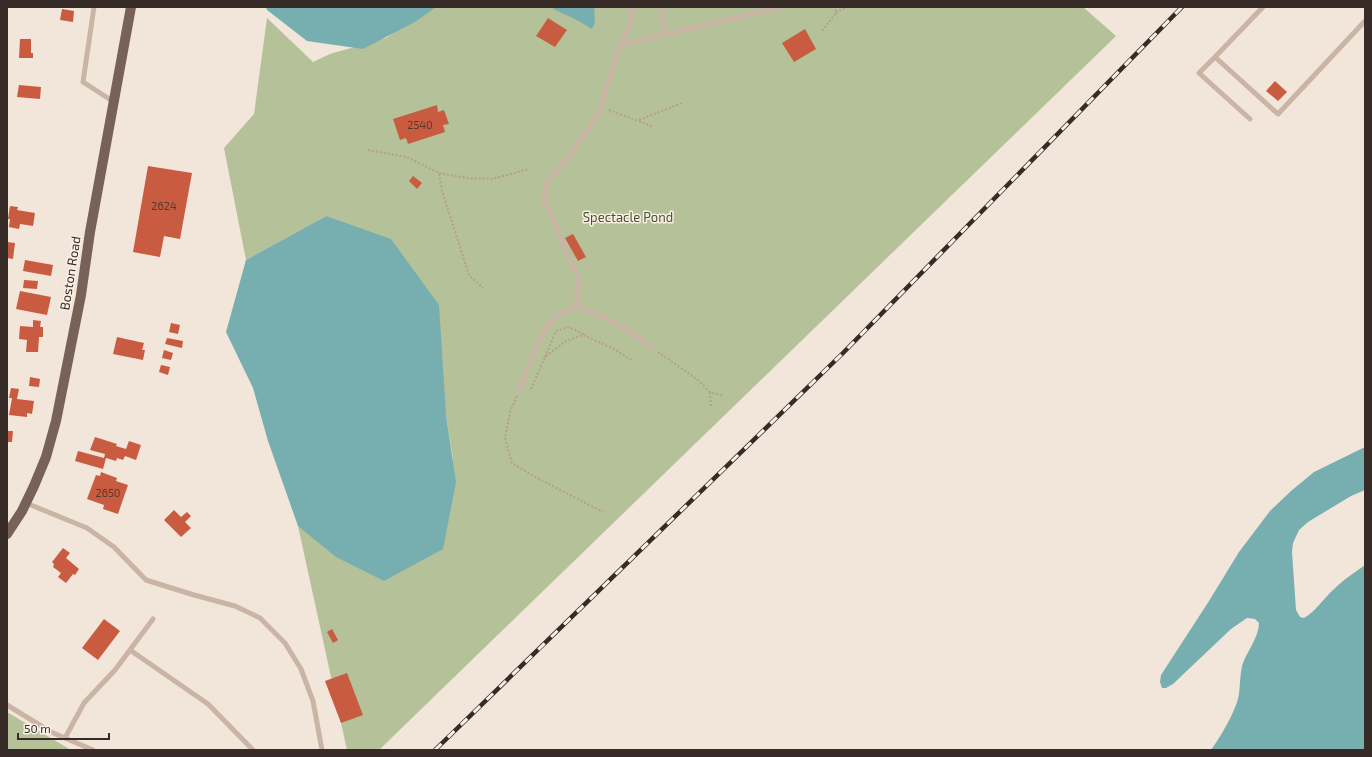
<svg xmlns="http://www.w3.org/2000/svg" width="1372" height="757" font-family="'Exo 2',sans-serif">
<rect width="100%" height="100%" fill="#f2e5d9"/>
<path fill="#b5c199" d="M432 7H1083L1116 36 379 750H347L298 526 384 581 453 459 446 415 326 216 246 260 224 148 254 114 267 18 313 62 330 54 386 38Z
M7 712 71 750H7Z"/>
<path fill="#77afb0" d="M266 7H436L415 22 363 49 307 41 267 10Z
M554 7H594L595 23 592 29 575 19 553 9Z
M326 216 391 239 439 305 446 415 456 482 443 549 384 581 336 557 298 526 268 441 253 388 226 332 246 260Z
M1365 447V490L1351 496 1308 522 1299 530 1293 543 1292 552 1296 610 1300 617 1304 618C1316 611 1323 599 1333 590 1343 580 1354 573 1365 565V750H1211C1220 738 1237 709 1239 694 1240 685 1240 676 1242 666 1246 652 1259 638 1259 623L1255 619 1247 618 1231 629 1173 684 1166 688H1162L1160 682 1161 675 1209 601 1239 552 1270 511 1291 491 1314 472Z"/>
<path fill="#c95c40" d="M62 9 74 11 73 22 60 20Z
M548 18 567 30 555 47 536 36Z
M805 29 816 49 794 62 782 43Z
M20 39H31V53H33V58H19Z
M1275 81 1287 92 1278 101 1266 91Z
M19 85 41 87 40 99 17 97Z
M437 105 438 112 444 110 449 124 443 125 445 132 408 144 406 138 400 140 393 119Z
M148 166 192 173 180 239 164 236 160 257 133 252Z
M413 176 422 183 417 189 409 181Z
M10 206 18 207 17 210 35 213 33 226 20 224 19 229 9 227 10 219H8Z
M573 234 586 257 578 261 565 238Z
M7 242 15 243 13 259 7 258Z
M25 260 53 265 51 276 23 271Z
M24 280 38 281 37 289 23 288Z
M20 291 51 297 47 315 16 309Z
M33 320 41 321 40 327H43V337H39L38 352H26L27 340 19 339 20 326 33 327Z
M171 323 180 325 178 334 169 332Z
M117 337 144 343 142 350H145L143 360 113 354Z
M167 338 183 341 182 348 165 344Z
M164 350 173 353 171 360 162 358Z
M161 365 170 367 168 375 159 372Z
M30 377 40 379 39 387 29 386Z
M11 388 19 389 17 399 34 401 32 414 27 413V417L9 415 12 398H9Z
M7 431H13L12 442H7Z
M95 437 117 444 116 446 126 449 129 441 141 445 136 460 125 456 123 460 117 458 116 461 106 458 103 469 75 461 78 451 104 458 105 454 90 450Z
M101 472 117 478 116 481 128 485 118 514 103 509 104 505 87 499 96 475 100 476Z
M174 510 181 517 187 512 191 516 185 522 191 528 181 537 164 520Z
M63 548 70 553 66 558 79 569 75 575 73 574 66 583 58 577 61 573 53 567 54 564 52 562Z
M104 619 120 631 98 660 82 648Z
M332 629 338 640 333 643 327 632Z
M347 673 363 715 341 723 325 681Z"/>
<g fill="none" stroke-linecap="round" stroke-linejoin="round">
<path stroke="#b69e8f" stroke-width="2" stroke-dasharray="2 2" stroke-linecap="butt" d="M836 13 846 7
M822 31 836 13V7
M609 110 654 127
M639 120 682 103
M368 150 407 157 439 173 442 191 469 275 483 288
M439 173 467 178 492 179 529 169
M658 352 698 380 710 392 723 396
M545 357 556 331 569 327 585 335
M531 389 545 357 566 341 583 335 614 349 633 361
M710 392 711 408
M517 396 510 412 505 438 512 463 537 478 603 512"/>
<path stroke="#cab4a5" stroke-width="5" d="M94 7 83 82 114 102
M661 7 666 34
M1263 7 1215 57 1278 114 1365 21
M620 45 782 7
M1215 57 1199 73 1250 119
M576 307 579 280 544 199 547 182 570 155 598 115 620 45 631 23 630 7
M520 390C529 366 536 338 554 319 559 313 569 310 576 307 606 316 627 329 652 348
M26 503 87 528 114 547 146 580 194 595 235 606 260 618 285 643 301 669 313 701 322 750
M130 650 208 704 253 750
M7 705 51 732 93 750
M65 738 84 703 115 670 153 619"/>
<path stroke="#786157" stroke-width="10" d="M7 534 22 511 34 486 46 457 56 421 81 295 90 232 131 7"/>
<g stroke="#362b26" stroke-width="4.5">
<path id="rail" d="M435 750 843 353 1182 7"/>
</g>
<use href="#rail" stroke="#faf0e5" stroke-width="3" stroke-dasharray="9" stroke-linecap="butt"/>
</g>
<g text-anchor="middle" dominant-baseline="central" stroke-width="3" stroke-linejoin="round" paint-order="stroke">
<g font-size="11" fill="#5b372c">
<text x="420" y="124">2540</text>
<text x="164" y="205">2624</text>
<text x="108" y="492">2650</text>
</g>
<g font-size="13" fill="#46542a" stroke="#faf0e5">
<text x="628" y="217">Spectacle Pond</text>
</g>
<g font-size="13" fill="#362b26" stroke="#faf0e5">
<text transform="translate(70 273) rotate(-81)">Boston Road</text>
</g>
</g>
<rect width="1372" height="757" fill="none" stroke="#362b26" stroke-width="16"/>
<path d="M18 733v6h91v-6" fill="none" stroke="#362b26" stroke-width="2"/>
<text x="24" y="733" font-size="12" fill="#362b26" stroke="#faf0e5" stroke-width="3" paint-order="stroke">50 m</text>
</svg>
